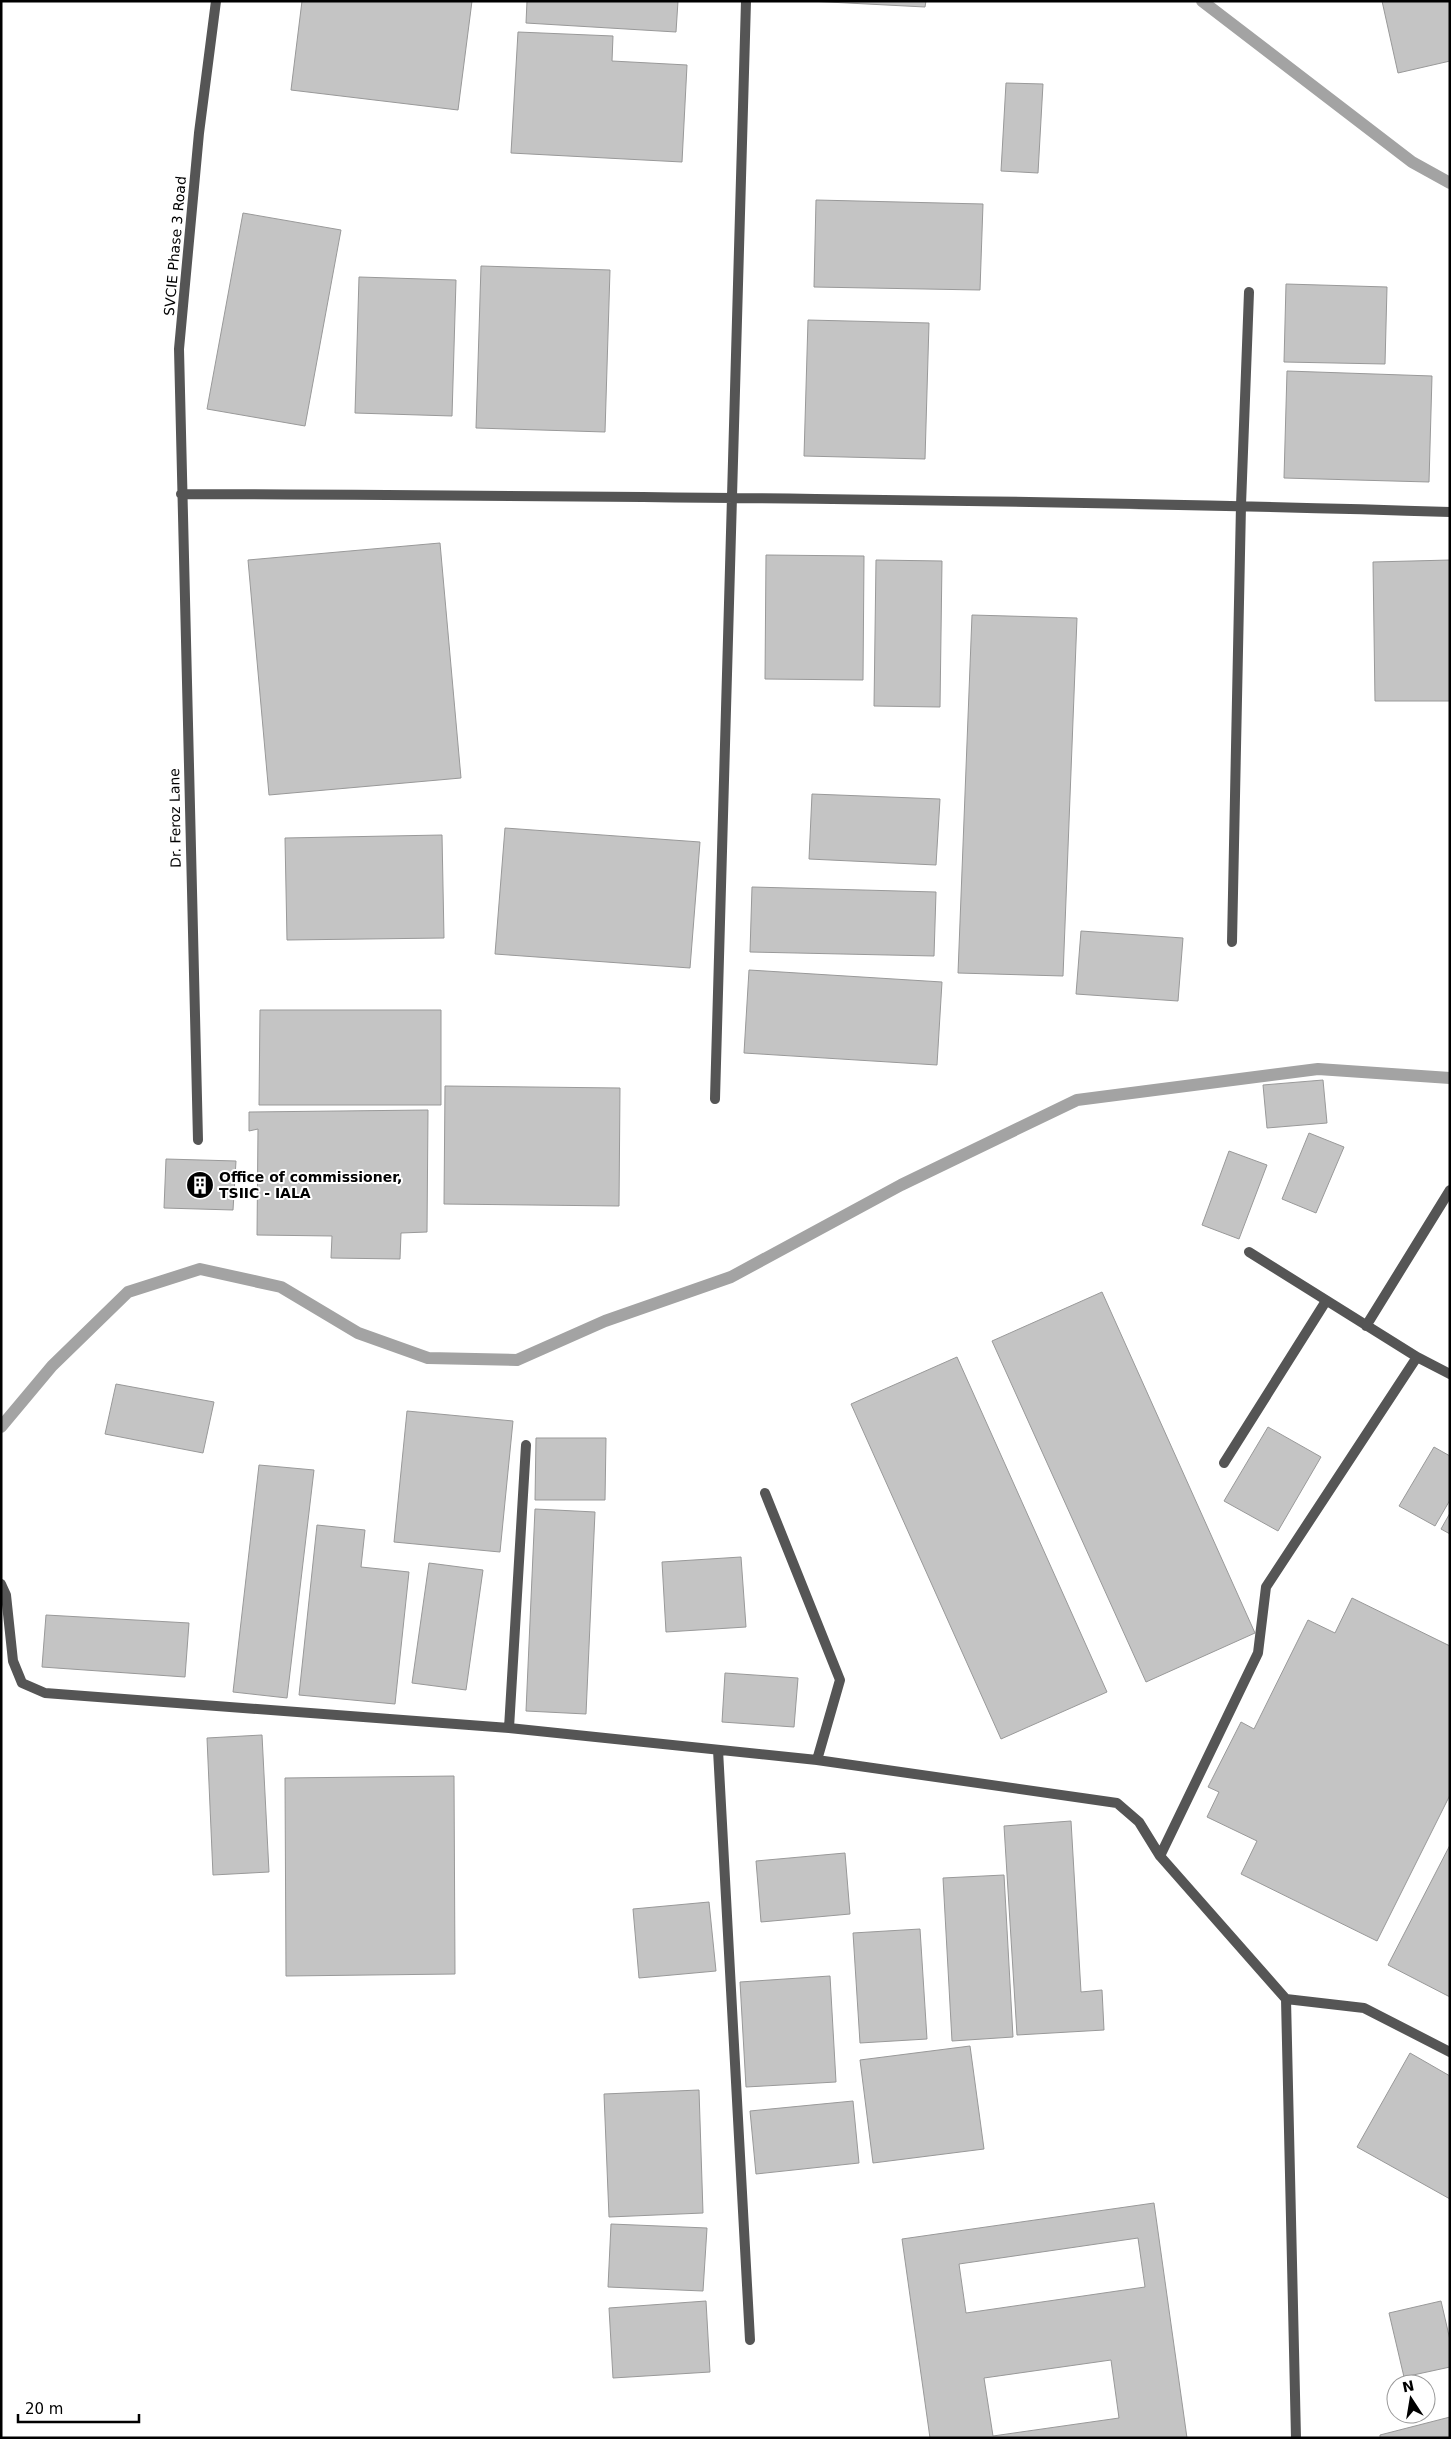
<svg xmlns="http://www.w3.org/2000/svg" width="1451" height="2439" font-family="'DejaVu Sans',sans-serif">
<rect width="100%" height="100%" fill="#fff"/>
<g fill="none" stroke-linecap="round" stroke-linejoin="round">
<path stroke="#a3a3a3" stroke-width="12" d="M1202 1 1412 162 1450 183
M1 1427 52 1366 128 1292 200 1269 281 1287 358 1333 428 1358 517 1360 605 1321 731 1277 901 1185 1077 1100 1318 1069 1450 1078"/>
</g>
<path fill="#c4c4c4" stroke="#999" fill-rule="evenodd" d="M302 1H472L458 110 291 90Z
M527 1H678L676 32 526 23Z
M809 1H926L925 7Z
M1382 1H1450V61L1398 73Z
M518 32 613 36 612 61 687 65 682 162 511 153Z
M1006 83 1043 84 1038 173 1001 171Z
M816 200 983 204 980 290 814 287Z
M243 213 341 230 305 426 207 409Z
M481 266 610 270 605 432 476 428Z
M359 277 456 280 452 416 355 413Z
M1286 284 1387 287 1385 364 1284 362Z
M808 320 929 323 925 459 804 456Z
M1287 371 1432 376 1429 482 1284 478Z
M440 543 461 778 269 795 248 560Z
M766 555 864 556 863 680 765 679Z
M876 560 942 561 940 707 874 706Z
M1450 560V701H1375L1373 562Z
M972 615 1077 618 1063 976 958 973Z
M812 794 940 799 936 865 809 859Z
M505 828 700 842 690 968 495 954Z
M442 835 444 938 287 940 285 838Z
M752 887 936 892 934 956 750 952Z
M1081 931 1183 938 1178 1001 1076 994Z
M749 970 942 982 937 1065 744 1053Z
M260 1010H441V1105H259Z
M1323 1080 1327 1123 1267 1128 1263 1085Z
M445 1086 620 1088 619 1206 444 1204Z
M428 1110 427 1232 401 1233 400 1259 331 1258 332 1236 257 1235 258 1129 249 1131V1112Z
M1309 1133 1344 1147 1316 1213 1282 1199Z
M1229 1151 1267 1165 1239 1239 1202 1225Z
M166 1159 236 1161 233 1210 164 1208Z
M1102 1292 1255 1633 1146 1682 992 1341Z
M957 1357 1107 1692 1001 1739 851 1404Z
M116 1384 214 1402 203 1453 105 1434Z
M407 1411 513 1421 500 1552 394 1542Z
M1268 1427 1321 1457 1278 1531 1224 1501Z
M536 1438H606L605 1500H535Z
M1434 1447 1450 1456V1500L1435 1526 1399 1506Z
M259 1465 314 1470 287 1698 233 1692Z
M535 1509 595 1512 586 1714 526 1711Z
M1450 1513V1534L1441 1529Z
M317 1525 365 1530 361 1567 409 1572 395 1704 299 1695Z
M741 1557 746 1627 666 1632 662 1562Z
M429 1563 483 1570 466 1690 412 1683Z
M1352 1598 1450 1646V1795L1377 1941 1241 1874 1257 1841 1207 1817 1219 1792 1208 1787 1241 1722 1254 1729 1308 1620 1335 1633Z
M46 1615 189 1623 185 1677 42 1667Z
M725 1673 798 1678 794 1727 722 1722Z
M262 1735 269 1872 213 1875 207 1738Z
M454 1776 455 1974 286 1976 285 1778Z
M1071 1821 1081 1992 1102 1990 1104 2030 1017 2035 1004 1826Z
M1450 1845V1997L1388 1965Z
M845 1853 850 1914 761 1922 756 1861Z
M1004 1875 1013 2037 952 2041 943 1878Z
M709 1902 716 1971 639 1978 633 1909Z
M920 1929 927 2039 860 2043 853 1933Z
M830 1976 836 2082 746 2087 740 1982Z
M970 2046 984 2149 873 2163 860 2060Z
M1410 2053 1450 2076V2199L1357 2147Z
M699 2090 703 2213 609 2217 604 2094Z
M853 2101 859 2163 756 2174 750 2111Z
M1154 2203 1187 2438H930L902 2239ZM1138 2238 1145 2287 966 2313 959 2264ZM1111 2360 1119 2418 993 2436 984 2378Z
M611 2224 707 2228 703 2291 608 2287Z
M706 2301 710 2372 613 2378 609 2308Z
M1441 2301 1450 2340V2367L1404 2377 1389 2313Z
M1450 2417V2438H1380V2435Z"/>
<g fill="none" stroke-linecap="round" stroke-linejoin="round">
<path stroke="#555" stroke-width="10" d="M181 494C604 496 1027 499 1450 512
M1232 942 1241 505 1249 292
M715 1099 746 1
M198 1140 179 349 199 133 216 1
M1249 1252 1417 1357
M1366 1326 1450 1190
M1224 1463 1326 1301
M765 1493 840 1680 817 1760
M1 1584 6 1595 13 1661 22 1683 45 1693 509 1728 817 1760 1117 1803 1139 1822 1160 1856 1286 1999
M509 1728 526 1445
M718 1750 750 2340
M1160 1856 1258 1653 1266 1587 1417 1357 1450 1374
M1296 2438 1286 1999 1364 2008 1450 2052"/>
</g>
<defs>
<g id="building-disc" transform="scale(1.4375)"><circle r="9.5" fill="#000" stroke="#fff"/><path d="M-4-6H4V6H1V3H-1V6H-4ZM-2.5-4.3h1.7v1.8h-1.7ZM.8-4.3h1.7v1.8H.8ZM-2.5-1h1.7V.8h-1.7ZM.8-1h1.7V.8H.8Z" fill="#fff"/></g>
</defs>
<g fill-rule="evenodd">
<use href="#building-disc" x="200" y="1185"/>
</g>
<g text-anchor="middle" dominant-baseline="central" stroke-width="4" stroke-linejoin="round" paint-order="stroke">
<g font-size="14" fill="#000" stroke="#fff">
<text transform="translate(175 246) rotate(-85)">SVCIE Phase 3 Road</text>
<text transform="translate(175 818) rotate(-91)">Dr. Feroz Lane</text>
</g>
<g font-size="14" font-weight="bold" fill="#000" stroke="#fff" text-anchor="start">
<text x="219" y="1177">Office of commissioner,<tspan x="219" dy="16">TSIIC - IALA</tspan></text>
</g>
</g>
<rect width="1451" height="2439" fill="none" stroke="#000000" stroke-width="5"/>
<g transform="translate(1411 2399) rotate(348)"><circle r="24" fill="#ffffff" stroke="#999999"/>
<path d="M0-4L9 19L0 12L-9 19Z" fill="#000000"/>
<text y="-8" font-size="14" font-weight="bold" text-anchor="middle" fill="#000000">N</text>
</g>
<path d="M18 2414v8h121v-8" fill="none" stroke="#000000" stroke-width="2.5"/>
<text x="25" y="2414" font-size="15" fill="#000000" stroke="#ffffff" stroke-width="4" paint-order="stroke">20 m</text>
</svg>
